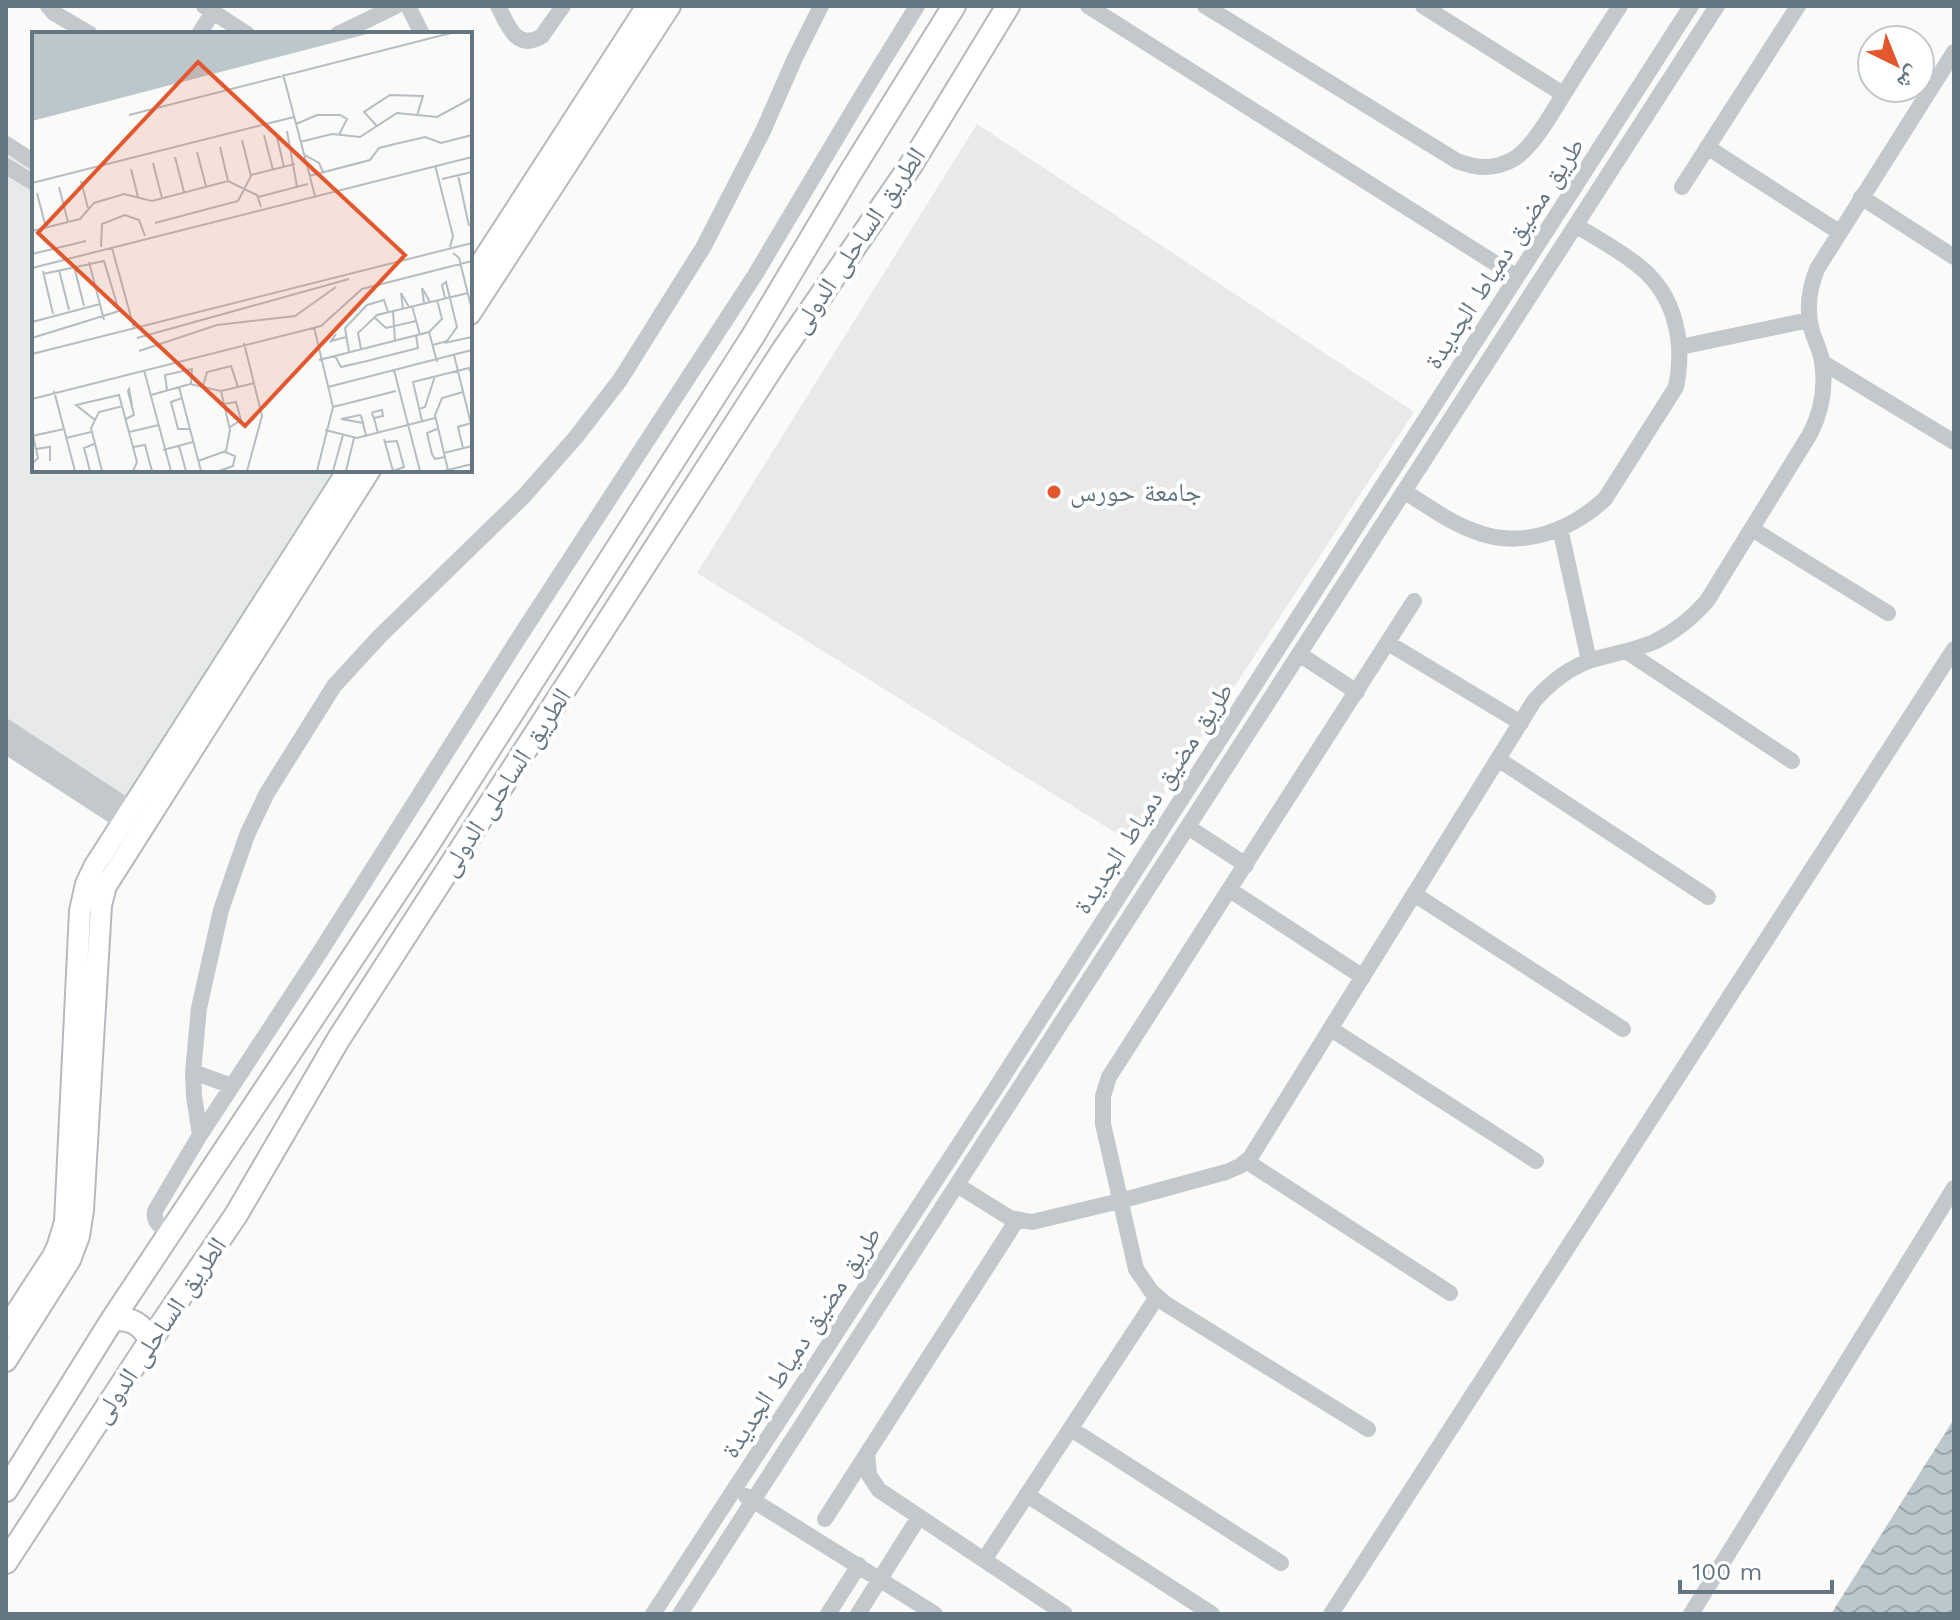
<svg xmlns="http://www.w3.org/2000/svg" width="1960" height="1620" font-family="'Work Sans','Noto Naskh Arabic',sans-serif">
<defs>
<pattern id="water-waves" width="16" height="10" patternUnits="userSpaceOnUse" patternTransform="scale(2)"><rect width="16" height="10" fill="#bbc7cb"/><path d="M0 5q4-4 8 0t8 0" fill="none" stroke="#9ca6aa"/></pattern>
</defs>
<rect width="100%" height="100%" fill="#fafaf8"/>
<path fill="#e8e9e9" d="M977 124 1414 412 1132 843 697 573Z
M6 154 34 171V470H359L133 820 6 737Z"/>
<path fill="url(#water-waves)" d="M1954 1419V1614H1831Z"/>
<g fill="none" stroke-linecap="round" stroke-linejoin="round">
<g stroke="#b5babe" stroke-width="24">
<path id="major" d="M470 280 647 6
M470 314 670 6
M6 1328 53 1256 58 1245 65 1222 80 911 86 884 94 867 348 470
M6 1361 70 1260 79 1236 83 1210 101 905 106 886 370 470"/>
</g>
<g stroke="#b4b9bd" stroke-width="26">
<path id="highway" d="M112 1320C130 1317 143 1324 150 1341
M6 1490 112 1320 427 846 753 336 849 175 954 6
M6 1562 150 1341 236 1215 338 1040 782 352 911 165 1008 6"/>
</g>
<path stroke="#c3c8cc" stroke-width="16" d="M48 6 54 13 90 34
M204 6 247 34
M408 6 422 34
M498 6C508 25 516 52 542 36L563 6
M1088 6 1517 277
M1205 6 1457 161C1476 168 1491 170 1510 161 1533 150 1553 110 1567 89 1584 61 1602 34 1620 6
M1423 6 1563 94
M199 34 213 12
M338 34 396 6
M6 144 34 162
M1707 147 1839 232
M6 166 34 183
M1682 187 1798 6
M1861 197 1954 257
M1680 347 1809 320
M1822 362 1954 442
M1404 491C1426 505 1449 522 1474 531 1521 550 1570 531 1605 499L1676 387C1685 344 1676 296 1640 267 1621 251 1598 239 1577 226
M1560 528 1589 661
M1752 529 1888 613
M1388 643 1521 723
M1626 651 1792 761
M1299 654 1357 692
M6 727 140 815
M6 746 132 828
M1498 759 1708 897
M1188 827 1246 865
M1230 890 1363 977
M1414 894 1623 1029
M1331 1029 1536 1161
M193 1072 232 1086
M200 1135 194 1096 193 1072 199 1008 221 910 247 835 267 793 334 686 380 636 524 496 576 437 620 380 704 246 763 131 795 58 821 6
M1246 1161 1450 1293
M957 1185 1010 1218 1032 1222 1120 1201 1226 1172 1240 1166 1250 1158 1534 701C1549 684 1567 669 1589 661 1610 654 1633 651 1654 642 1675 632 1692 618 1707 601L1810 434C1822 411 1826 387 1822 361 1820 350 1815 341 1812 331 1806 310 1809 289 1817 269L1954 52
M170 1233C161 1227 153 1223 155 1211L200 1135 320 952 520 636 755 275 861 97 917 6
M1071 1429 1281 1563
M1368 1429 1166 1304 1151 1291 1136 1269 1103 1124V1096L1109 1077 1414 601
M867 1453 869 1475 879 1490 1065 1614
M1027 1495 1212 1614
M746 1496 935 1614
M825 1519 1017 1220
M984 1560 1157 1297
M653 1614 990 1097 1691 6
M680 1614 1717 6
M828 1614 859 1565
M858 1614 919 1517
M1331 1614 1954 649
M1691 1614 1954 1188"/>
<use href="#major" stroke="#fff" stroke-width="20"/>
<use href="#highway" stroke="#fff" stroke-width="22"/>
</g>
<circle fill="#e4572e" stroke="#fff" stroke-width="3" cx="1054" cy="492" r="8"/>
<g text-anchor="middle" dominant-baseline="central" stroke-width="8" stroke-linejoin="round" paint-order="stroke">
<g font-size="26" fill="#657683" stroke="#fff">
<text transform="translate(858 240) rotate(-56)">الطريق الساحلى الدولى</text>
<text transform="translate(1504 253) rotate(-57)">طريق مضيق دمياط الجديدة</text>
<text transform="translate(505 782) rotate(-57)">الطريق الساحلى الدولى</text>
<text transform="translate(1153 798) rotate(-57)">طريق مضيق دمياط الجديدة</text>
<text transform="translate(159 1330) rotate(-56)">الطريق الساحلى الدولى</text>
<text transform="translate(801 1342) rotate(-57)">طريق مضيق دمياط الجديدة</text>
</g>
<g font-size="26" fill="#657683" stroke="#fff" text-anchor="start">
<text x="1070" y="492">جامعة حورس</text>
</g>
</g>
<g transform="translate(32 32)">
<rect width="440" height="440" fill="#fafaf8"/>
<path d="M0 1H339L0 89Z" fill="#bbc7cb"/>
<path fill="none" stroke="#b5bdc2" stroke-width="2" d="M251 42 283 164M97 83 419 1M264 92 285 83H308L315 87 307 103M345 94 332 80 358 63 391 64 385 84M255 99 265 155M244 101 252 135M232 103 241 138M268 110 300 102 328 105 365 81 405 85 440 66M188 115 196 149M165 120 174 154M271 122 287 131 291 140M143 125 152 160M121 131 130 166M403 133 421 204 418 215M99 137 106 165M219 143 263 132M426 143 437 194M277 144 338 128 347 116 363 112 393 105 409 111 440 103M410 147 440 140M49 149 56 176M0 151 262 85M27 155 36 190M5 161 14 196M226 165 276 152M123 191 206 169 219 144 210 108M0 199 48 187 62 171 92 162 120 169 196 149 225 163 229 175M69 215 70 192 93 183 107 188 113 204M80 216 102 296M421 221 427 226 440 278M0 222 54 209M57 230 72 288M42 234 52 274M0 236 440 125M27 238 37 278M11 239 21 282M392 271 390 256 398 270M380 274 388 303M371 277 369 261 377 275M361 279 363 309M342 285 354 296 384 289M0 290 68 272M282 295 301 375 285 439M397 300 405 330M304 302 299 309 314 305M0 306 87 279 72 229 11 242M105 306 317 247M212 311 230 384 215 439M412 311 440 305M401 313 415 309 425 295 414 250 410 253 413 266M329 317 326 301 345 283 436 261M107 319 185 293 263 284 304 255M317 320 313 296 335 273 352 268 356 280M0 322 440 211M422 323 440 396M303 324 309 335 335 329 386 316 384 303M287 328 397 300 410 287 405 268M112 338 139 439M362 338 388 439M171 354 175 340 199 334 206 355M147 355 169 439M296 355 440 318M135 358 133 343 160 337 159 352M22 359 43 439M119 363 158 352 189 359 223 351M150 366 139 370 146 397H158M0 367 289 294 330 257 440 229M192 372 204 370 209 388 198 395M301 375 364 359M387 377 393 375 403 344M342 386 351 384 350 378 341 380 340 382 342 386 346 401M94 387 102 383 96 359 97 357 100 373M63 388 44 373 87 363 105 430 101 439M390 389 381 350 437 336 440 344M331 391 309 387 328 383 329 384 331 391 334 404M405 397 395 401 400 422 403 427 413 425M293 398 325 406 403 386M97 400 127 393M0 404 32 397M34 406 59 400M352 407 361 439M353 410 365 409 372 435 361 439M147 414 154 439M101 415 113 413 120 439M431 416 426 395 439 391M4 417 18 415V429M131 418 161 410M412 421 440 414M166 429 194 419 198 398 189 359M0 432 6 426 1 404M416 438 403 383 410 366 431 360M58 439 52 416 62 412M70 439 59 396 67 380 91 374M187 439 201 434 203 424 193 420M301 439 311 403M314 439 322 406M412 439 440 432"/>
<path fill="#e4572e" fill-opacity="0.15" stroke="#e4572e" stroke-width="4" d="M166 30 373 223 213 394 6 201Z"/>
<rect width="440" height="440" fill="none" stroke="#657683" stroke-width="4"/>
</g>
<rect width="1960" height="1620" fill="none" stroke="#657683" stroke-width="16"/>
<g transform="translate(1896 64) rotate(137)"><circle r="38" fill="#ffffff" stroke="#c1c8cd" stroke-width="2"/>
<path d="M0-6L14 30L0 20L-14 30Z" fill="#e4572e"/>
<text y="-12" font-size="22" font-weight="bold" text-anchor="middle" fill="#657683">ش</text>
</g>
<path d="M1680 1580v12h152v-12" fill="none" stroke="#657683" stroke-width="4"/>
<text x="1692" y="1580" font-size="24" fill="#657683" stroke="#ffffff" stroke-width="6" paint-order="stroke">100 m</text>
</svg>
